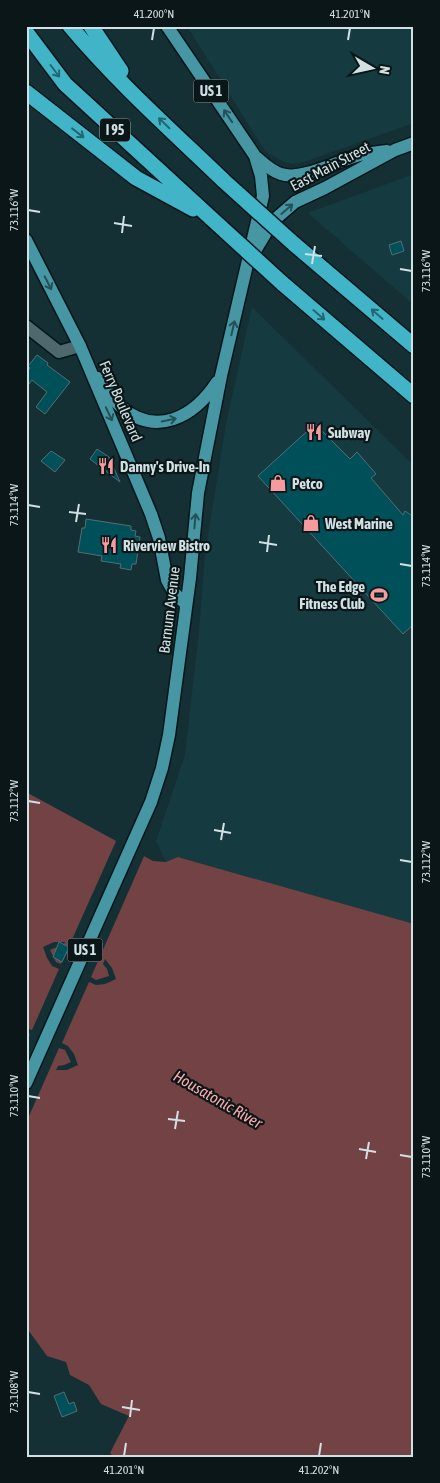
<svg xmlns="http://www.w3.org/2000/svg" width="440" height="1483" font-family="'Asap Condensed',sans-serif">
<rect width="100%" height="100%" fill="#153034"/>
<path fill="#153a40" d="M187 26H414V123L304 162 293 164 284 162 265 151Z
M414 174V305L308 213Z
M252 307 414 466V924L179 857 166 862 156 841 185 755 199 631 205 554 226 424Z"/>
<path fill="#734244" d="M26 792 153 861 166 862 178 857 414 924V1457H114L110 1453 129 1416 101 1404 89 1385 70 1375 66 1362 47 1356 26 1327Z"/>
<path fill="#153034" d="M117 839 145 854 91 977 96 980 109 976 107 969 103 964 105 959 112 968 116 979 105 984 96 985 89 982 62 1043 68 1046 74 1054 78 1065 67 1070H56L58 1066 64 1065 71 1062 65 1050 59 1048 26 1123V1043L30 1034 26 1033V1028L32 1030 59 969 52 966 47 958 43 947 54 942H65L63 946 57 947 50 950 56 962 61 964Z"/>
<path fill="#00505a" stroke="#536e74" d="M401 241 404 251 392 255 389 245Z
M37 355 48 363 47 365 70 382 45 414 36 407 47 392 32 380 26 388V373L30 368 28 366Z
M315 424 350 459 357 452 376 474 371 478 403 515 405 511 414 517V624L403 634 258 476Z
M97 449 109 457 120 482 90 459Z
M51 451 65 460 55 472 41 461Z
M86 519 131 526V530L136 531 135 536 140 537 136 564H132L131 570 120 568 121 564 101 561 102 556 78 552 82 528H85Z
M59 942 69 947 62 962 53 957Z
M64 1392 69 1404 74 1402 77 1411 62 1417 54 1396Z"/>
<g fill="none" stroke-linecap="round" stroke-linejoin="round">
<g stroke="#00171c" stroke-width="15">
<path id="minor" d="M26 326 59 352 80 346"/>
</g>
<g stroke="#00171c" stroke-width="15">
<path id="major" d="M255 156C263 163 271 171 281 174 301 181 340 160 360 155 369 153 379 152 387 151
M26 240 80 346 151 514 159 538 167 580 174 593 186 604
M255 251 273 221 295 202 325 188 395 150 414 143
M98 378C105 387 111 398 120 406 156 438 194 417 217 382
M26 1083 151 802 162 768 169 735 190 578 198 493 221 376 263 196 261 176 255 156 167 26"/>
</g>
<g stroke="#00171c" stroke-width="18">
<path id="highway" d="M70 26C117 82 172 131 224 181
M91 26 121 71
M26 32 65 84 212 219
M26 92 136 178 193 209
M294 244 414 346
M282 283 414 396"/>
</g>
<use href="#minor" stroke="#4d696e" stroke-width="12"/>
<use href="#major" stroke="#4697a3" stroke-width="12"/>
<use href="#highway" stroke="#41b5c7" stroke-width="15"/>
<g stroke="#00171c" stroke-width="18" stroke-linecap="butt">
<path id="highway-bridge" d="M224 181 294 244
M212 219 282 283"/>
</g>
<use href="#highway-bridge" stroke="#41b5c7" stroke-width="15"/>
</g>
<defs><path id="oneway-shaft" d="M-6 0H5M1.5-3L5.5 0L1.5 3" fill="none" stroke-width="1.6" stroke-linecap="round" stroke-linejoin="round" transform="scale(1.25)"/></defs>
<g stroke="#266670">
<use href="#oneway-shaft" transform="translate(55 71) rotate(53)"/>
<use href="#oneway-shaft" transform="translate(164 123) rotate(-136)"/>
<use href="#oneway-shaft" transform="translate(78 133) rotate(38)"/>
<use href="#oneway-shaft" transform="translate(377 314) rotate(-139)"/>
<use href="#oneway-shaft" transform="translate(319 315) rotate(41)"/>
</g>
<g stroke="#265057">
<use href="#oneway-shaft" transform="translate(228 116) rotate(-124)"/>
<use href="#oneway-shaft" transform="translate(287 209) rotate(-41)"/>
<use href="#oneway-shaft" transform="translate(48 283) rotate(63)"/>
<use href="#oneway-shaft" transform="translate(233 328) rotate(-77)"/>
<use href="#oneway-shaft" transform="translate(109 414) rotate(65)"/>
<use href="#oneway-shaft" transform="translate(169 420) rotate(-11)"/>
<use href="#oneway-shaft" transform="translate(195 521) rotate(-85)"/>
</g>
<path fill="none" stroke="#d1e0e3" stroke-width="2" d="M152 40 154 28M348 40 350 28M28 210 40 212M114 223 132 226M122 233 124 216M305 254 322 256M312 264 315 246M400 269 412 271M28 505 40 507M69 512 86 514M76 522 79 504M259 542 277 545M267 552 269 535M400 564 412 566M28 801 40 803M214 830 231 833M221 840 224 823M400 860 412 862M28 1096 40 1098M168 1119 185 1121M175 1129 178 1111M359 1149 376 1152M400 1155 412 1157M366 1159 369 1142M28 1392 40 1394M122 1407 140 1410M130 1417 132 1400M124 1456 126 1443M319 1456 321 1443"/>
<defs>
<g id="restaurant-bare" transform="scale(1.35)"><path d="M-5-6h1v4h1v-4h1v4h1v-4h1v5L-1.5 .5V6h-2V.5L-5-1ZM5-6V6H3V1.5H1.5Q1.5-4 5-6Z" fill="#f59b9d" stroke="#0b1618" stroke-width="2.5" paint-order="stroke"/></g>
<g id="shop-bare" transform="scale(1.35)"><path d="M-5-2.5h2.3a2.7 3.5 0 0 1 5.4 0H5L5.5 6h-11ZM-1.5-2.5h3a1.5 2.3 0 0 0-3 0Z" fill="#f59b9d" stroke="#0b1618" stroke-width="2.5" paint-order="stroke"/></g>
<g id="stadium-bare" transform="scale(1.35)"><path d="M0-5a6.5 5 0 1 0 0 10a6.5 5 0 1 0 0-10ZM-3.5-1.8h7v3.6h-7Z" fill="#f59b9d" stroke="#0b1618" stroke-width="2.5" paint-order="stroke"/></g>
</defs>
<g fill-rule="evenodd">
<use href="#restaurant-bare" x="314" y="432"/>
<use href="#restaurant-bare" x="106" y="466"/>
<use href="#shop-bare" x="278" y="483"/>
<use href="#shop-bare" x="311" y="523"/>
<use href="#restaurant-bare" x="109" y="545"/>
<use href="#stadium-bare" x="379" y="595"/>
</g>
<g text-anchor="middle" dominant-baseline="central" stroke-width="4.5" stroke-linejoin="round" paint-order="stroke">
<g fill="#0b1618" stroke="#96a3a6" stroke-width="1">
<rect x="193.5" y="79.5" width="35" height="23" rx="4"/>
<rect x="100" y="118.5" width="30" height="23" rx="4"/>
<rect x="67.5" y="938.5" width="35" height="23" rx="4"/>
</g>
<g font-size="14" font-weight="bold" fill="#d1e0e3">
<text x="211" y="91">US 1</text>
<text x="115" y="130">I 95</text>
<text x="85" y="950">US 1</text>
</g>
<g font-size="15" fill="#d1e0e3" stroke="#0b1618">
<text transform="translate(330 166) rotate(-28)">East Main Street</text>
<text transform="translate(121 401) rotate(67)">Ferry Boulevard</text>
<text transform="translate(169 610) rotate(-83)">Barnum Avenue</text>
</g>
<g font-size="15" font-weight="bold" fill="#d1e0e3" stroke="#0b1618" text-anchor="start">
<text x="328" y="432">Subway</text>
<text x="120" y="466">Danny's Drive-In</text>
<text x="292" y="483">Petco</text>
<text x="325" y="523">West Marine</text>
<text x="123" y="545">Riverview Bistro</text>
<text x="365" y="586" text-anchor="end">The Edge<tspan x="365" dy="17">Fitness Club</tspan></text>
</g>
<g font-size="16" font-style="italic" fill="#fdaaac" stroke="#0b1618">
<text transform="translate(218 1099) rotate(30)">Housatonic River</text>
</g>
</g>
<rect width="440" height="1483" fill="none" stroke="#0b1618" stroke-width="55"/>
<g transform="translate(372 68) rotate(99)" stroke="#0b1618" stroke-width="4" paint-order="stroke">
<path d="M0-4L9 19L0 12L-9 19Z" fill="#d1e0e3"/>
<text y="-8" font-size="14" font-weight="bold" text-anchor="middle" fill="#d1e0e3">N</text>
</g>
<rect x="28" y="28" width="384" height="1428" fill="none" stroke="#d1e0e3" stroke-width="2"/>
<g font-size="12" text-anchor="middle" fill="#d1e0e3">
<text x="154" y="18">41.200°N</text>
<text x="350" y="18">41.201°N</text>
<text transform="translate(14 210) rotate(-90)" y="4">73.116°W</text>
<text transform="translate(426 271) rotate(-90)" y="4">73.116°W</text>
<text transform="translate(14 505) rotate(-90)" y="4">73.114°W</text>
<text transform="translate(426 566) rotate(-90)" y="4">73.114°W</text>
<text transform="translate(14 801) rotate(-90)" y="4">73.112°W</text>
<text transform="translate(426 862) rotate(-90)" y="4">73.112°W</text>
<text transform="translate(14 1096) rotate(-90)" y="4">73.110°W</text>
<text transform="translate(426 1157) rotate(-90)" y="4">73.110°W</text>
<text transform="translate(14 1392) rotate(-90)" y="4">73.108°W</text>
<text x="124" y="1474">41.201°N</text>
<text x="319" y="1474">41.202°N</text>
</g>
</svg>
